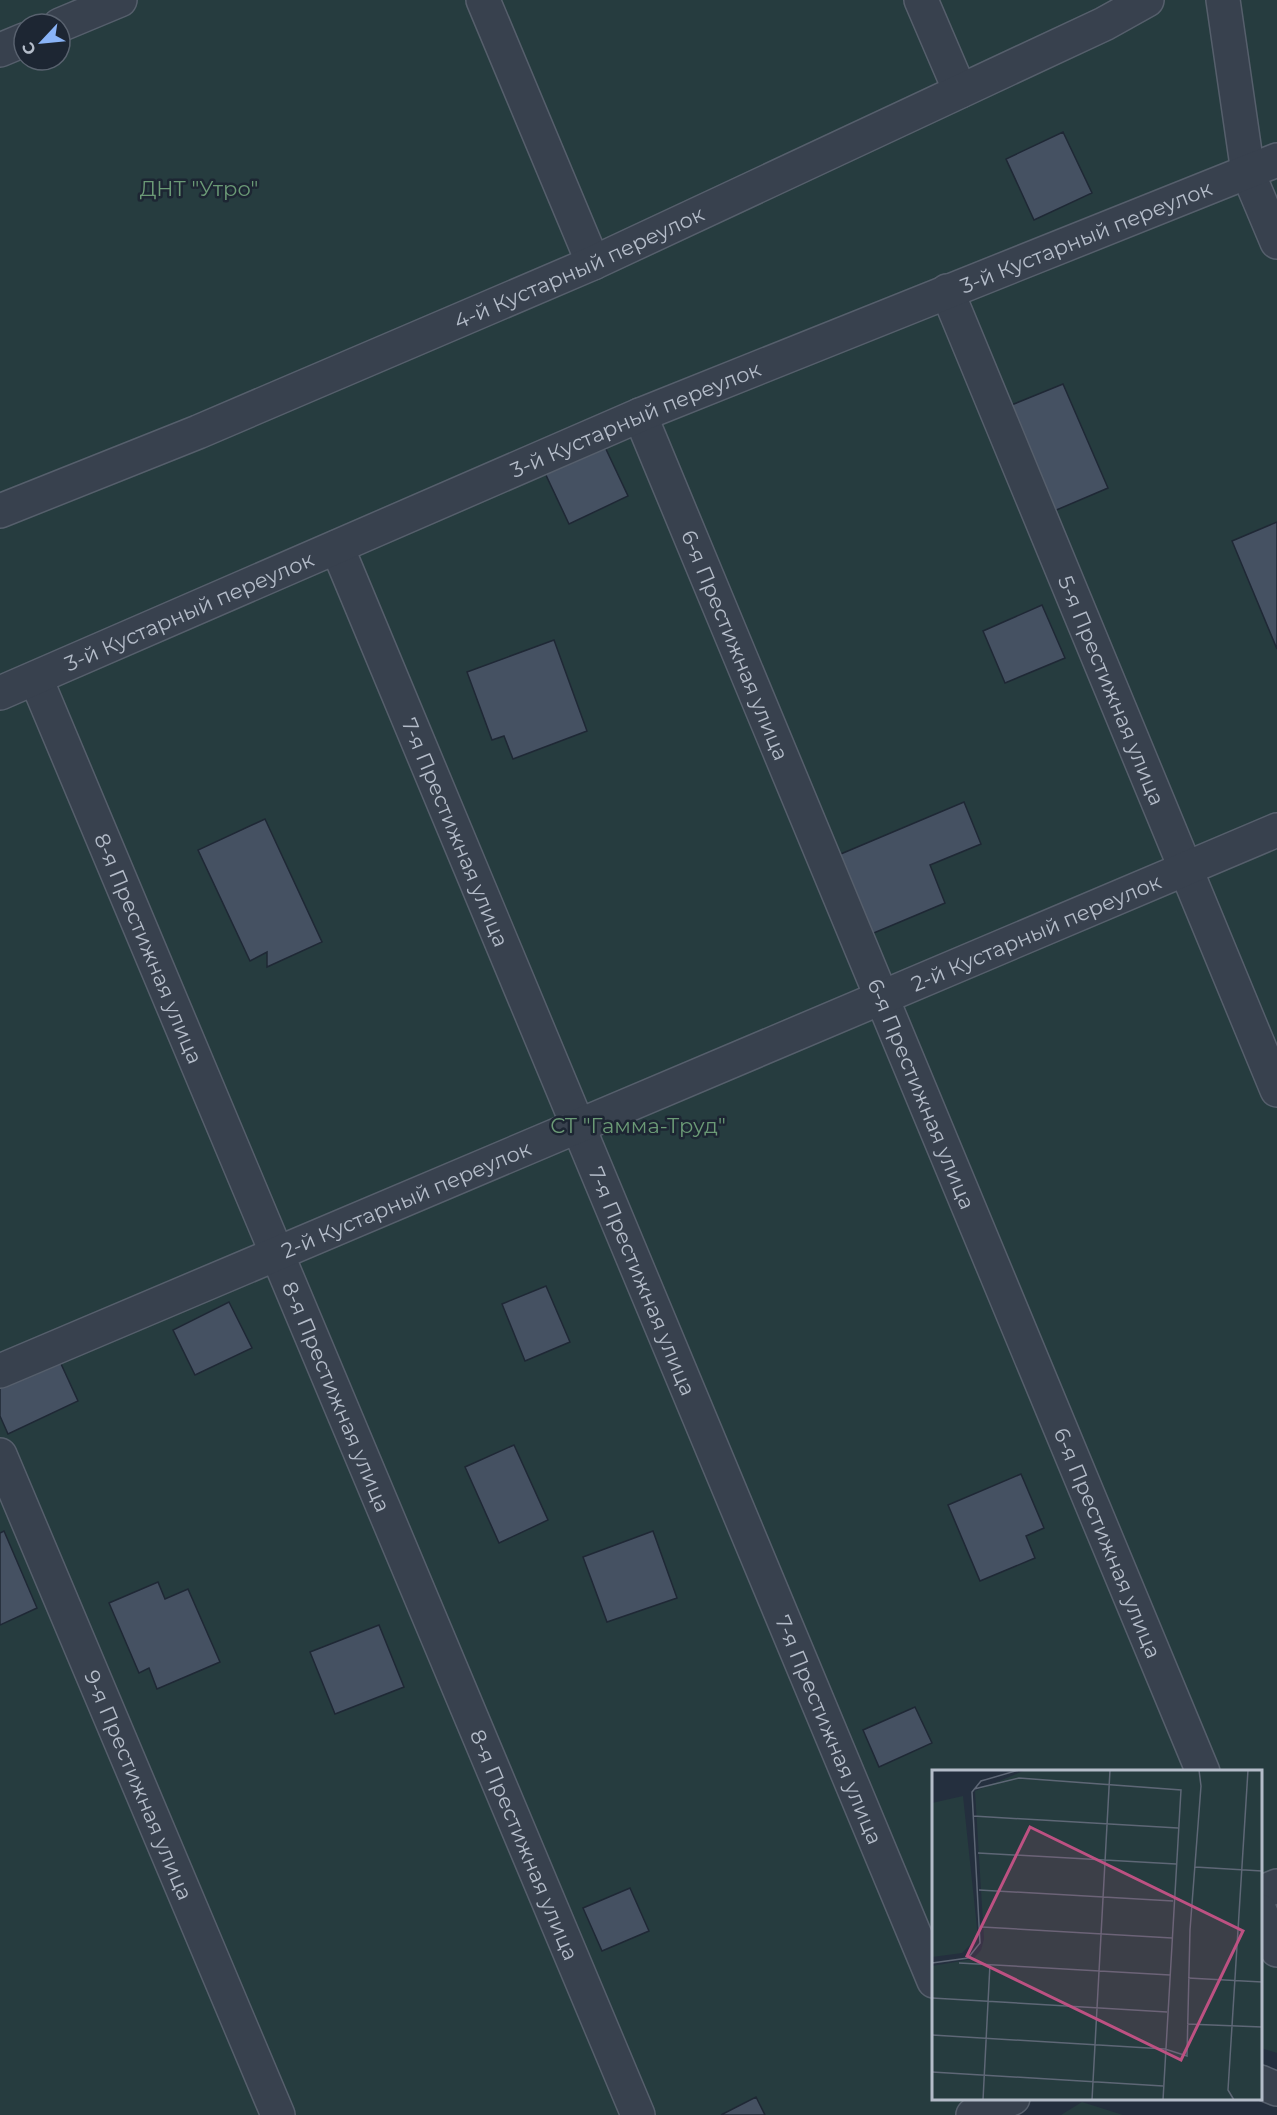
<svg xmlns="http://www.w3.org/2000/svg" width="1277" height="2115" font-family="Montserrat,sans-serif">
<rect width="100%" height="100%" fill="#242f3e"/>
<path fill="#263c3f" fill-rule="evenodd" d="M0 0H1277V2053L1261 2048 1260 1772H934V2098L984 2099 955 2115H0ZM24 24H60V60H24Z
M1082 2102 1123 2115H1061Z"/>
<path fill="#455162" stroke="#1f2835" stroke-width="1.5" d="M1063 132 1092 193 1034 220 1006 159Z
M1063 384 1108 488 1054 511 1009 406Z
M604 445 628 496 569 524 545 473Z
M1277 522V649L1232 541Z
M1042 605 1065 658 1005 683 983 631Z
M554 640 587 731 513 759 504 736 492 740 467 672Z
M964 802 981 844 930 865 945 903 869 935 836 856Z
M265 819 322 942 267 967V952L250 961 198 850Z
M546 1286 570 1342 525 1361 502 1304Z
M229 1302 252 1348 195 1375 173 1330Z
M56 1353 78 1401 8 1434 0 1416V1379Z
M514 1445 548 1520 499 1543 465 1467Z
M1021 1474 1044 1528 1026 1536 1035 1558 980 1581 948 1505Z
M4 1531 37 1608 0 1625V1533Z
M653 1531 677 1598 607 1622 583 1557Z
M158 1582 165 1599 188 1589 220 1662 157 1689 149 1668 139 1673 109 1603Z
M379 1625 404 1687 335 1714 310 1652Z
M915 1707 932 1743 879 1767 863 1730Z
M630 1888 649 1931 602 1951 583 1908Z
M756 2097 765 2115H721Z"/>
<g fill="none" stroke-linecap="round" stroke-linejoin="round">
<g stroke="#565f6c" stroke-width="36">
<g id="minor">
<path d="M483 0 593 263"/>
<path d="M921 0 960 91"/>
<path d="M1223 0 1248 173 1277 242"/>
<path d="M60 25 120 0"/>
<path d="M0 50 24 40"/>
<path id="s1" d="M947 291 1277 1090"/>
<path id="s2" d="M640 415 1203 1772"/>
<path id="s3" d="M0 511 198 432 593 263 1104 24 1147 0"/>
<path id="s4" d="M337 547 934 1981"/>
<path id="s5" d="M36 679 638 2115"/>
<path id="s6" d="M0 693 640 415 1277 160"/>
<path id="s7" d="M0 1371 1277 830"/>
<path id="s8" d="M0 1455 278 2115"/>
<path d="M1260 1893 1277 1886"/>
<path d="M1260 1911 1277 1950"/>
<path d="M1260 2082 1277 2089"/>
<path d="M973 2115 1013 2098"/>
</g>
</g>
<use href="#minor" stroke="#38414e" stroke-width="33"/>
</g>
<g text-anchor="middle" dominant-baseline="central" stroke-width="5" stroke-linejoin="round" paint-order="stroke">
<g font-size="21" fill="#6b9a76" stroke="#1d2633">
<text x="199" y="188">ДНТ "Утро"</text>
<text x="638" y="1125">СТ "Гамма-Труд"</text>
</g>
<g font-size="21" fill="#b4bcc9" stroke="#1d2633">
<text stroke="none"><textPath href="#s6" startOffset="1178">3-й Кустарный переулок</textPath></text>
<text stroke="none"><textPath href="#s3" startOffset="628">4-й Кустарный переулок</textPath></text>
<text stroke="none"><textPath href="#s6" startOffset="692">3-й Кустарный переулок</textPath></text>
<text stroke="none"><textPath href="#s6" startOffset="206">3-й Кустарный переулок</textPath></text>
<text stroke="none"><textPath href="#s2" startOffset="249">6-я Престижная улица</textPath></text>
<text stroke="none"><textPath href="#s1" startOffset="432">5-я Престижная улица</textPath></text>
<text stroke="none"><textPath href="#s4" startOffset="309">7-я Престижная улица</textPath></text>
<text stroke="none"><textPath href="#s7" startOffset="1125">2-й Кустарный переулок</textPath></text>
<text stroke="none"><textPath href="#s5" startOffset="292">8-я Престижная улица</textPath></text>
<text stroke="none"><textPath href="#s2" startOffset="735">6-я Престижная улица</textPath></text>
<text stroke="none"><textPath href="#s7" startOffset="441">2-й Кустарный переулок</textPath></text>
<text stroke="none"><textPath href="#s4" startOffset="795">7-я Престижная улица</textPath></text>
<text stroke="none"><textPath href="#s5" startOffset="778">8-я Престижная улица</textPath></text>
<text stroke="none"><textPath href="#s2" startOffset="1221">6-я Престижная улица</textPath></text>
<text stroke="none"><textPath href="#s4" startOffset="1281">7-я Престижная улица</textPath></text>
<text stroke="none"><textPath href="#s8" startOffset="358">9-я Престижная улица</textPath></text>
<text stroke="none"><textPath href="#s5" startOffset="1264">8-я Престижная улица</textPath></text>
</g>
</g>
<g transform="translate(932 1770)">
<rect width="330" height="330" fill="#242f3e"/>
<path d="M94 0H330V330H0V196L41 189 49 180 52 169 43 21ZM31 26 46 167 30 183 0 187V33Z" fill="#263c3f"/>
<path fill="none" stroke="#5e6776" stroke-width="1.5" d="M42 19 87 8 249 20 231 330M41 46 246 58M46 83 244 94M263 97 330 101M47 120 241 131M50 157 240 168M0 193 36 188 48 173 40 22 49 11 87 0M27 193 238 205M256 208 330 212M0 228 235 242M255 254 330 257M0 265 233 279 255 286 258 160 269 16 267 0M0 302 231 316M51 330 58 194M160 330 178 0M302 330 296 320 316 0"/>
<path fill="#bd5182" fill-opacity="0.15" stroke="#bd5182" stroke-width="3" d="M98 57 311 161 249 290 35 186Z"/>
<rect width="330" height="330" fill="none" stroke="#b4bcc9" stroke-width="3"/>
</g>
<g transform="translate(42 42) rotate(244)"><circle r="28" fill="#1d2633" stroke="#59626f" stroke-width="1.5"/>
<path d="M0-4.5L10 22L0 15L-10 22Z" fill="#8ab4f8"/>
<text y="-9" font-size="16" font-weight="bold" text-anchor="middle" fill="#b4bcc9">С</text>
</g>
</svg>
